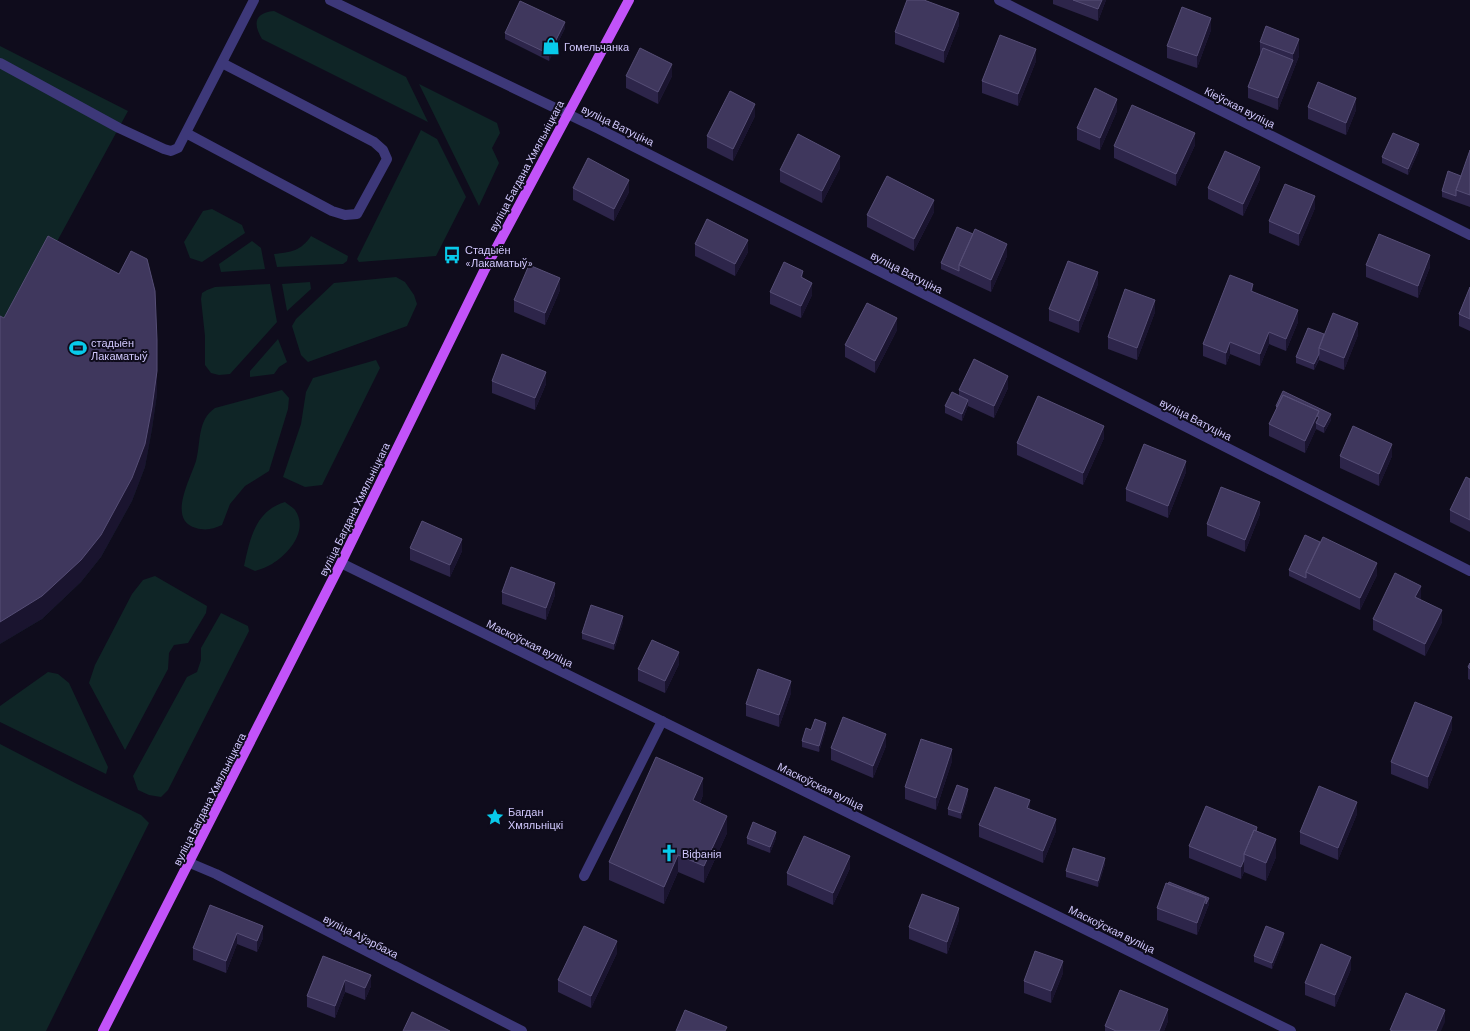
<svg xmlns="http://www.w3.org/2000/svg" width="1470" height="1031" font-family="Barlow,sans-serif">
<rect width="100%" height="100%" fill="#0f0c1c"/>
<path fill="#0f2526" d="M274 11 406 77 428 122 262 39C253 24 254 13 274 11Z
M0 46 128 111 48 258 157 394 152 429 145 467 132 501 101 557 81 582 42 619 0 644Z
M419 84 497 123 500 133 492 148 499 163 479 206Z
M421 130 437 139 466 197 436 256 359 262 357 259Z
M212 209 242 225 245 233 202 262 190 258 184 242 203 211Z
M311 236 348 256 347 261 343 264 277 267 274 254C291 252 301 251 311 236Z
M252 241 261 248 265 269 221 272 219 264Z
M396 277 405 282 414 295 417 304 407 326 308 362 301 355 292 326 296 319 334 283Z
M310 282 311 289 287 311 282 284Z
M270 284 277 322 230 374 219 375 211 373 205 365V336L201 299 202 293 207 290 215 287Z
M278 339 287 362 279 367 274 374 250 377V371Z
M376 360 380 368 322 485 305 487 283 477 301 424 306 392 313 378Z
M282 390 289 398 288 409 269 471 245 486 230 504 222 525C213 529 206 531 196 528 167 520 190 480 196 461 201 443 197 420 215 408Z
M285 502C288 505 293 507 295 510 309 530 289 554 272 564 267 567 261 569 255 571L244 566C250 539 255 511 285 502Z
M155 576 207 606 206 613 188 643 174 645 169 653 168 669 125 750 89 683 95 665 132 594 143 580Z
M221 613 248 626 249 631 168 790 161 797 149 795 138 790 133 776 187 677 197 672 201 660V648Z
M48 672 58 674 69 683 108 767 106 774 0 722V706Z
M0 744 77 784 141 815 149 823 46 1031H0Z"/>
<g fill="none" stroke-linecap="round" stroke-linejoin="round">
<path stroke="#3d3879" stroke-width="10" d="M0 63 119 128 164 149 171 151 178 148 254 0
M186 133 332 211 345 215 357 214 387 159 383 150 374 142 222 63
M584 876 662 721"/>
<path stroke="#3d3879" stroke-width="10" d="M330 0 599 129 1470 571
M999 0 1470 235
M190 863 216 874 522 1031"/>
<path stroke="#3d3879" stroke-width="10" d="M341 563 1291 1031"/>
<path stroke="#c253f9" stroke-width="10" d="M103 1031 341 563 484 271 629 0"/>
</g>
<path fill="#2d254a" d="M1053 0H1106L1098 21 1053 4Z
M959 25 944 63 895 44V32Z
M565 28 549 61 505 39V33Z
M1211 30 1197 68 1167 58V46Z
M1260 42 1299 56 1278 110 1248 98V87L1260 55Z
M1036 61 1018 106 982 93V81Z
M626 76H672L658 104 626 88Z
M1308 107 1356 110 1346 135 1308 119Z
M1117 111 1100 150 1077 140V128Z
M755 116 733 161 707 148V136Z
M1195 145 1176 186 1114 158V146Z
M1419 150 1408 175 1382 163V157Z
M1470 150V207L1442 197V191L1461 176Z
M840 168 822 203 780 182V170Z
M1260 179 1243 216 1208 199V188Z
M573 188 629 192 614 221 573 200Z
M1315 208 1299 246 1269 233V221Z
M934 212 914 251 867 227V215Z
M695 244 748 252 735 276 695 256Z
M1007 256 991 292 941 269V263Z
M1366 265 1430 267 1418 298 1366 277Z
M1098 284 1079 333 1049 321V309Z
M1470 287V331L1459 326V314Z
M560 290 545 325 514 312V300Z
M770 292 812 295 801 318 770 304Z
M1253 292 1298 322 1286 351 1269 344 1260 366 1230 354 1226 365 1203 356V344Z
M1155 312 1137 360 1108 349V337Z
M897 330 875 373 845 357V345Z
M1324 334 1358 335 1344 370 1319 360 1314 370 1296 363V357Z
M492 381 546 384 535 410 492 393Z
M1008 388 994 418 968 406 962 421 945 413V406L959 396V390Z
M1276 406 1331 420 1324 433 1316 429 1305 453 1269 436V424L1276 410Z
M1104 438 1083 485 1017 455V443Z
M1340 456H1392L1379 486 1340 468Z
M1186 472 1168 518 1126 501V489Z
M1470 479V532L1450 522V510Z
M1260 514 1245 552 1207 536V524Z
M1320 542 1377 575 1360 610 1289 576V570Z
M410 548 462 551 450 577 410 560Z
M502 592 555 595 546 620 502 604Z
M1421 598 1420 599 1442 622 1425 656 1373 630V619Z
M623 622 614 650 582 639V633Z
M1470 663V680L1468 679V667Z
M679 664 665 693 638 681V669Z
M791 693 779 727 746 716V704Z
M826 729 819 752 802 747V741L811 730Z
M1452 729 1428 789 1391 774V762Z
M886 746 873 778 831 760V748Z
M952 761 936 810 905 799V787Z
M703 795 700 803 727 833 704 883 678 872 664 904 609 880V862Z
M968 795 961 819 948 815V809Z
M1030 809 1056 831 1043 863 979 837V825Z
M1357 814 1338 860 1300 844V832Z
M747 838H776L770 853 747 844Z
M1189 846 1276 857 1266 881 1244 872 1241 879 1189 858Z
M1105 864 1098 887 1066 877V871Z
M850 868 833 905 787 885V873Z
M1209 904 1197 935 1157 920V908Z
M210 905 263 938 257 952 237 944 226 973 193 960V948Z
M959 920 947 954 909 939V927Z
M1284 939 1272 969 1254 962V956Z
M617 953 591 1008 558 992V980Z
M323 956 371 986 365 1000 345 992 335 1018 307 1007V996Z
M1351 969 1335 1007 1305 995V983Z
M1063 973 1051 1003 1024 993V981Z
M1168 1021 1164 1031H1105V1026Z"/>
<path fill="#1a142f" d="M1102 0H1106L1098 21V9Z
M959 13V25L944 63V51Z
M1211 18V30L1197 68V56Z
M565 22V28L549 61V54Z
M1299 39V56L1278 110V98L1293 60V54Z
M1036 49V61L1018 106V94Z
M672 64V76L658 104V92Z
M1356 98V110L1346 135V123Z
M1117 99V111L1100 150V138Z
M755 104V116L733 161V149Z
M1195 133V145L1176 186V174Z
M1419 144V150L1408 175V169Z
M840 156V168L822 203V191Z
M1260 167V179L1243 216V204Z
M629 180V192L614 221V209Z
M1315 196V208L1299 246V234Z
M934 200V212L914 251V239Z
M748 240V252L735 276V264Z
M1007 244V256L991 292V280Z
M1430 255V267L1418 298V286Z
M803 271V283L801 277Z
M1098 272V284L1079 333V321Z
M560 278V290L545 325V313Z
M812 283V295L801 318V306Z
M1253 284V296L1251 291Z
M1155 300V312L1137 360V348Z
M1298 310V322L1286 351V339Z
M897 318V330L875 373V361Z
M1358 323V335L1344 370V358Z
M1269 332V344L1260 366V354Z
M157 340V394L152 429 145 467 132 501 101 557 81 582 42 619 0 644V622Z
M1230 342V354L1226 365V353Z
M1319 354V359L1314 370V364Z
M546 372V384L535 410V398Z
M1008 376V388L994 418V406Z
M968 400V406L962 421V414Z
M1319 411V423H1316V429L1305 453V441Z
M1331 414V420L1324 433V427Z
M1104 426V438L1083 485V473Z
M1392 444V456L1379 486V474Z
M1186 461V472L1168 518V506Z
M1260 502V514L1245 552V540Z
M462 539V551L450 577V565Z
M1377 563V575L1360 610V598Z
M555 583V595L546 620V608Z
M1421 586V598L1415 608V597Z
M1442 610V622L1425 656V644Z
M623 616V622L614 650V644Z
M679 652V664L665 693V681Z
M791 681V693L779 727V715Z
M1452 717V729L1428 789V777Z
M826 723V729L819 752V746Z
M886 734V746L873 778V766Z
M952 749V761L936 810V798Z
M703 778V795L693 818V800Z
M968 789V795L961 819V813Z
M1030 800V812L1027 808Z
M1357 802V814L1338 860V848Z
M727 816V833L704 883V866Z
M1056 819V831L1043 863V851Z
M776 832V838L770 853V847Z
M1276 839V857L1266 881V863Z
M678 855V872L664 904V887Z
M850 856V868L833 905V893Z
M1105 858V864L1098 887V881Z
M1244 860V872L1241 879V867Z
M1206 898H1209V904L1197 935V923Z
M959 908V920L947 954V942Z
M263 926V938L257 952V941Z
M237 933V944L226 973V961Z
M1284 933V939L1272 969V963Z
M617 941V953L591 1008V996Z
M1351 957V969L1335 1007V995Z
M1063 961V973L1051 1003V991Z
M371 975V986L365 1000V988Z
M345 980V992L335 1018V1006Z
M1168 1009V1021L1164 1031H1159Z
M1445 1010V1022L1441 1031H1436Z"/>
<path fill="#3f375d" stroke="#564e76" d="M907 0H924L959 13 944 51 895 32Z
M1073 0H1102L1098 9Z
M520 1 565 22 549 54 505 33Z
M1182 7 1211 18 1197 56 1167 46Z
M1266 26 1299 39 1293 54 1260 42Z
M1000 35 1036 49 1018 94 982 81Z
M640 48 672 64 658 92 626 76Z
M1263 48 1293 60 1278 98 1248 87Z
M1318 82 1356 98 1346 123 1308 107Z
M1095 88 1117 99 1100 138 1077 128Z
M730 91 755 104 733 149 707 136Z
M1132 105 1195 133 1176 174 1114 146Z
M1393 133 1419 144 1408 169 1382 157Z
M798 134 840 156 822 191 780 170Z
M1470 150V195L1456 190Z
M1225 151 1260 167 1243 204 1208 188Z
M588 158 629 180 614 209 573 188Z
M1448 171 1461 176 1456 190V196L1442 191Z
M887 176 934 200 914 239 867 215Z
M1285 184 1315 196 1299 234 1269 221Z
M707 219 748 240 735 264 695 244Z
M957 227 973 234 959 265V271L941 263Z
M975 229 1007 244 991 280 959 265Z
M1379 234 1430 255 1418 286 1366 265Z
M48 236 119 274 131 251 147 259 155 291 157 340V371L152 407 145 444 132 478 101 535 81 560 42 596 0 622V316L4 318Z
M1068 261 1098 272 1079 321 1049 309Z
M784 262 803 271 801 277 812 283 801 306 770 292Z
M529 265 560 278 545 313 514 300Z
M1230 275 1253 284 1251 291 1298 310 1286 339 1269 332 1260 354 1230 342 1226 353 1203 344Z
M1470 287V319L1459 314Z
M1125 289 1155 300 1137 348 1108 337Z
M867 303 897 318 875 361 845 345Z
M1333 313 1358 323 1344 358 1319 348Z
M1308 328 1324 334 1319 348V354L1314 364 1296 357Z
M502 354 546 372 535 398 492 381Z
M974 359 1008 376 994 406 959 390Z
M1283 391 1331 414 1324 427 1316 423 1319 417 1317 416 1319 411 1283 395 1277 407 1276 406Z
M952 392 968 400 962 414 945 406Z
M1283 395 1319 411 1305 441 1269 424Z
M1038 396 1104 426 1083 473 1017 443Z
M1353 426 1392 444 1379 474 1340 456Z
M1144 444 1186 461 1168 506 1126 489Z
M1466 477 1470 479V520L1450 510Z
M1221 487 1260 502 1245 540 1207 524Z
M422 521 462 539 450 565 410 548Z
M1305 535 1320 542 1306 572V578L1289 570Z
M1323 537 1377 563 1360 598 1306 572Z
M511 567 555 583 546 608 502 592Z
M1395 573 1421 586 1415 597 1442 610 1425 644 1373 619Z
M591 605 623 616 614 644 582 633Z
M652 640 679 652 665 681 638 669Z
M1470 663V669L1468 667Z
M758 669 791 681 779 715 746 704Z
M1415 702 1452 717 1428 777 1391 762Z
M843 717 886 734 873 766 831 748Z
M815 719 826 723 819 746 802 741 806 728 811 730Z
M921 739 952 749 936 798 905 787Z
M656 757 703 778 693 800 727 816 704 866 678 855 664 887 609 862Z
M957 785 968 789 961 813 948 809Z
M1319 786 1357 802 1338 848 1300 832Z
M995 787 1030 800 1027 808 1056 819 1043 851 979 825Z
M1206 806 1257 827 1256 831 1254 830 1244 854V860L1241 867 1189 846Z
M753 822 776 832 770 847 747 838Z
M1254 830 1276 839 1266 863 1244 854Z
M804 836 850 856 833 893 787 873Z
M1073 848 1105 858 1098 881 1066 871Z
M1169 882 1209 898 1206 904V898L1168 884Z
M1166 883 1206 898 1197 923 1157 908Z
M922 894 959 908 947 942 909 927Z
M210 905 263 926 257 941 237 933 226 961 193 948Z
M584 926 617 941 591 996 558 980Z
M1266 926 1284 933 1272 963 1254 956Z
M1321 944 1351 957 1335 995 1305 983Z
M1035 951 1063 961 1051 991 1024 981Z
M323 956 371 975 365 988 345 980 335 1006 307 996Z
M1120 990 1168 1009 1159 1031H1116L1105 1026Z
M1406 993 1445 1010 1436 1031H1393L1390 1030Z
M685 1010 727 1027 725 1031H676Z
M412 1012 450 1031H403Z"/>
<defs>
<g id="shop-bare" transform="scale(1.38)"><path d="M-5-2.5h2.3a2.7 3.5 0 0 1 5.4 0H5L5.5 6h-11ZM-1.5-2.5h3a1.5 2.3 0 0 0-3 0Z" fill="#08caea" stroke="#0f0c1c" stroke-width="2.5" paint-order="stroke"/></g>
<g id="bus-bare" transform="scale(1.38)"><path d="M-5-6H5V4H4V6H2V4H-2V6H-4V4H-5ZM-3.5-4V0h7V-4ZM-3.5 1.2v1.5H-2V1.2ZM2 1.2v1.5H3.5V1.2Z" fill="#08caea" stroke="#0f0c1c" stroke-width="2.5" paint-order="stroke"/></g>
<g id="stadium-bare" transform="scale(1.38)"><path d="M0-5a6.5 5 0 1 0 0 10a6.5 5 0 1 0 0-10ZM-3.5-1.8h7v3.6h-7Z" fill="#08caea" stroke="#0f0c1c" stroke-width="2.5" paint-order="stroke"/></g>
<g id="sight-bare" transform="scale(1.38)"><path d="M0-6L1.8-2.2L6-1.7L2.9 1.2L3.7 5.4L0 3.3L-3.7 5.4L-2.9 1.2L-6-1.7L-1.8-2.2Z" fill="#08caea" stroke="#0f0c1c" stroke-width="2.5" paint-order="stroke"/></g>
<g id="church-bare" transform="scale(1.38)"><path d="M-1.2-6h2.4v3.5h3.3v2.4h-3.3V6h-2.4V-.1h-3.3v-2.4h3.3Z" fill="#08caea" stroke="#0f0c1c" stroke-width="2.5" paint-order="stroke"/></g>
</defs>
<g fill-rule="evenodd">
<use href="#shop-bare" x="551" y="46"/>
<use href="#bus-bare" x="452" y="255"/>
<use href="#stadium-bare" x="78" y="348"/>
<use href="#sight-bare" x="495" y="817"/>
<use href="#church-bare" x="669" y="853"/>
</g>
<g text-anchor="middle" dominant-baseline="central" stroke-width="4" stroke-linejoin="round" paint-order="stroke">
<g font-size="11" fill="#d1c8fd" stroke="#0f0c1c" text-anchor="start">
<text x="564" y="46">Гомельчанка</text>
<text x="465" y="249">Стадыён<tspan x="465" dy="13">«Лакаматыў»</tspan></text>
<text x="91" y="342">стадыён<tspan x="91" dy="13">Лакаматыў</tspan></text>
<text x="508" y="811">Багдан<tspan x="508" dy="13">Хмяльніцкі</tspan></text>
<text x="682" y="853">Віфанія</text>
</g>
<g font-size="11" fill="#d1c8fd" stroke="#0f0c1c">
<text transform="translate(1240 107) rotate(27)">Кіеўская вуліца</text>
<text transform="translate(618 125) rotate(26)">вуліца Ватуціна</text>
<text transform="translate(526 166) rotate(-62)">вуліца Багдана Хмяльніцкага</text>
<text transform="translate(907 272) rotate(27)">вуліца Ватуціна</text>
<text transform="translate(1196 419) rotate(27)">вуліца Ватуціна</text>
<text transform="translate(354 509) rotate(-64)">вуліца Багдана Хмяльніцкага</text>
<text transform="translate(530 643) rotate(26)">Маскоўская вуліца</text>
<text transform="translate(821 786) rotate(26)">Маскоўская вуліца</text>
<text transform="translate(209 799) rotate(-63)">вуліца Багдана Хмяльніцкага</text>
<text transform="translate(1112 929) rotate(26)">Маскоўская вуліца</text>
<text transform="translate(361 936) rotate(27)">вуліца Аўэрбаха</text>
</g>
</g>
</svg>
